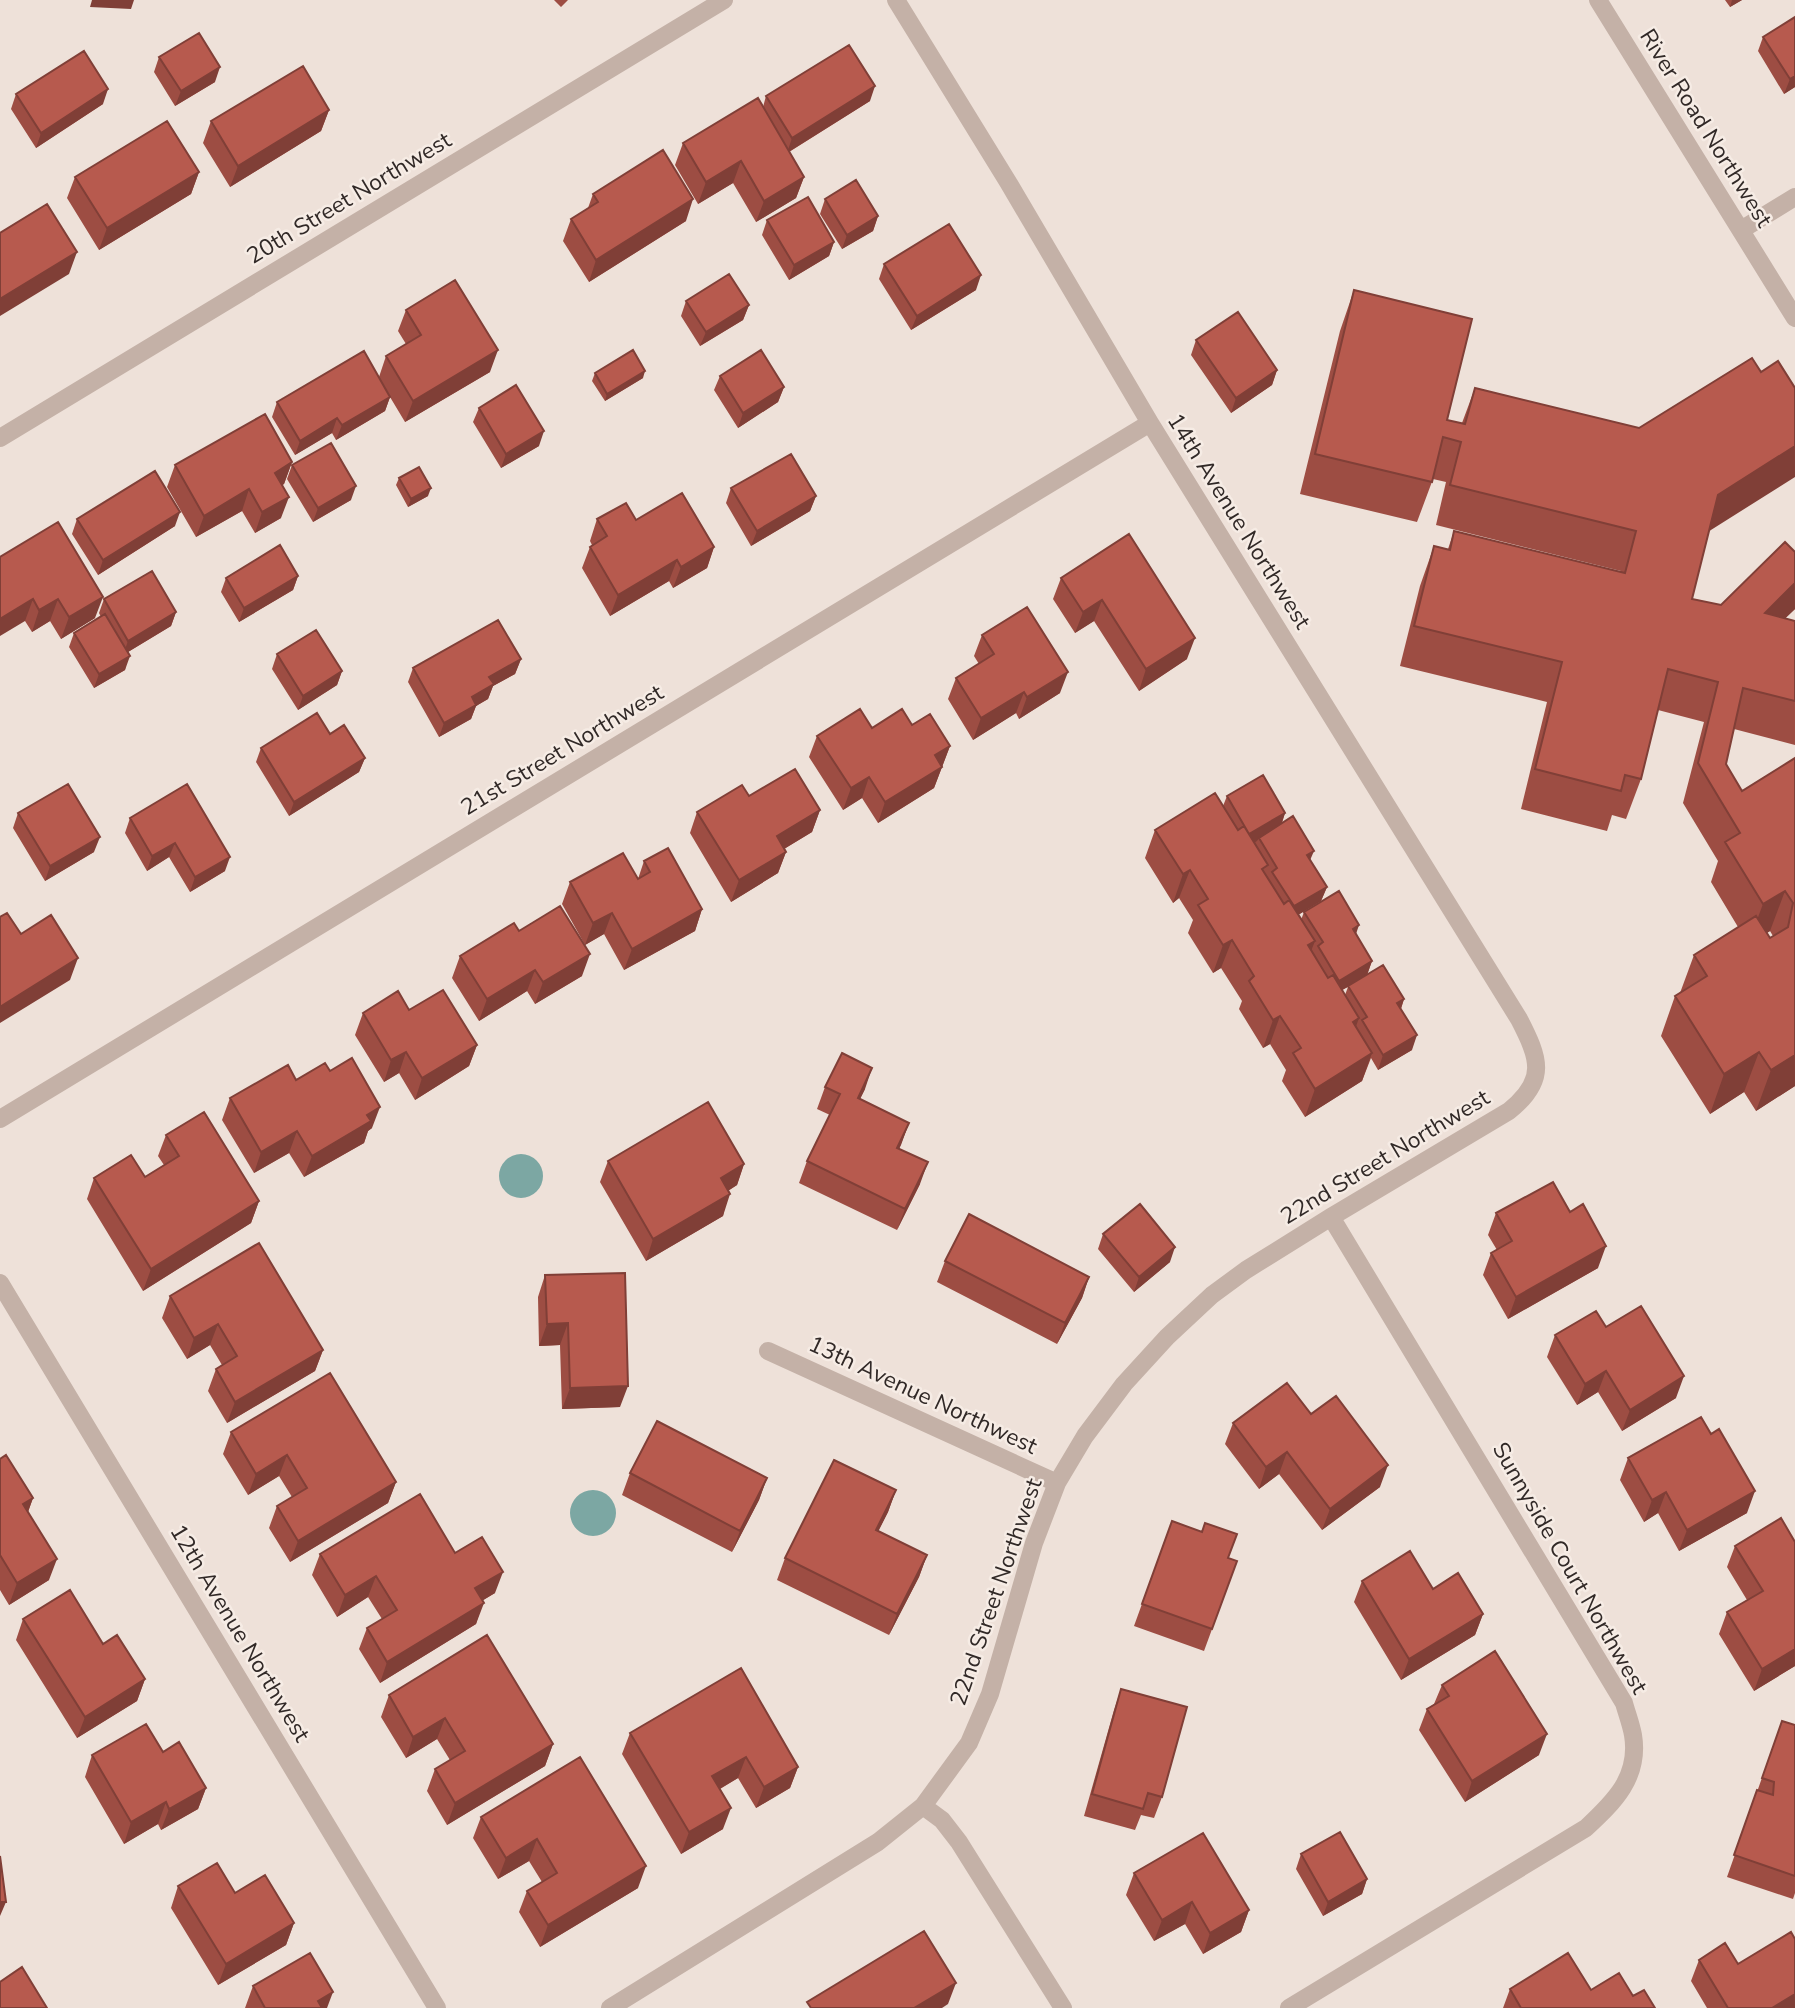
<svg xmlns="http://www.w3.org/2000/svg" width="1795" height="2008" font-family="'Nunito Sans',sans-serif">
<rect width="100%" height="100%" fill="#eee1d9"/>
<path fill="#7ca7a3" d="M499 1176a22 22 0 1 1 44 0a22 22 0 1 1-44 0Z
M570 1513a23 23 0 1 1 46 0a23 23 0 1 1-46 0Z"/>
<g fill="none" stroke-linecap="round" stroke-linejoin="round">
<path stroke="#c4b1a7" stroke-width="18" d="M1598 0 1795 318
M1741 230 1795 197
M0 438 724 0
M0 1119 1150 423
M0 1283 437 2008
M768 1351 1057 1483
M923 1806 942 1820 959 1842 1063 2008
M610 2008 878 1842 923 1806 969 1743 990 1694 1034 1543 1057 1483 1085 1436 1124 1384 1167 1337 1212 1295 1246 1270 1331 1217 1509 1111C1548 1080 1539 1058 1519 1019L1150 423 1008 182 896 0
M1289 2008 1586 1828C1614 1802 1640 1777 1633 1735 1631 1724 1627 1714 1624 1703L1331 1217"/>
</g>
<path fill="#9d4d43" fill-rule="evenodd" d="M554 0H568L561 7Z
M1725 0H1742L1730 7Z
M1795 17V87L1784 94 1758 51 1763 37Z
M159 57 215 82 175 106 154 72Z
M16 94 103 104 36 148 11 109Z
M766 96 870 101 789 152 804 177 796 198 756 222 733 183 698 204 675 165 683 143 763 107Z
M329 110 321 131 230 187 203 143 211 121Z
M199 172 191 194 99 250 67 198 75 177Z
M593 194 686 221 589 282 563 241 571 219 588 208Z
M825 199 878 216 873 231 842 249 820 214Z
M767 220 834 242 829 256 789 280 762 235Z
M884 264 976 290 911 330 879 279Z
M1354 290 1447 420 1462 423 1475 388 1709 532 1692 599 1721 605 1795 609 1785 618 1795 621V745L1734 729 1726 764 1742 791 1795 758V1086L1756 1111 1744 1092 1710 1114 1661 1036 1675 996 1680 993 1694 955 1738 927 1711 882 1718 861 1683 803 1704 722 1658 710 1641 779 1626 819 1612 815 1607 831 1521 809 1547 702 1400 666 1420 586 1434 546 1448 549 1454 531 1621 572V571L1436 525 1446 482 1433 479 1417 522 1300 494 1340 331ZM1770 931 1773 936 1770 938 1767 933Z
M686 301 749 305 743 320 700 346 681 316Z
M406 310 490 372 405 422 390 397 385 411 336 440 332 433 295 455 272 417 277 402 379 377 386 356 406 344 398 331Z
M1196 340 1277 370 1272 385 1231 413 1191 355Z
M595 373 643 378 605 401 592 381Z
M720 376 784 387 778 402 738 428 714 390Z
M479 408 539 446 501 468 473 422Z
M292 462 284 484 282 485 281 518 255 533 242 511 196 537 167 487 175 465Z
M292 465 351 500 313 522 287 479Z
M399 478 428 496 408 507 396 485Z
M731 488 816 496 810 511 751 546 726 503Z
M77 519 175 526 98 575 72 534Z
M597 519 636 520 714 547 707 568 673 588 669 581 610 616 582 568 590 547 592 545 590 541Z
M1129 534 1187 659 1139 691 1094 621 1075 633 1053 599 1061 578Z
M0 557 95 618 61 639 50 621 32 632 25 621Z
M298 576 293 590 239 622 221 592 226 578Z
M104 599 176 612 171 626 128 652 125 670 94 688 69 647 74 633 101 617 99 613Z
M982 635 1060 693 1019 719 1016 713 973 740 948 699 956 678 979 664 974 656Z
M277 654 342 671 337 685 298 710 272 669Z
M521 659 515 674 493 686 488 699 476 706 471 719 439 737 408 682 413 668Z
M912 725 950 746 934 788 878 823 862 798 843 810 809 757 817 736 872 728Z
M330 734 365 758 359 772 289 816 256 762 261 748Z
M749 796 820 810 812 832 784 849 786 852 778 873 731 902 690 833 697 812Z
M1227 796 1285 813 1282 823 1310 860 1327 887 1321 901 1298 915 1301 920 1304 912 1356 934 1372 961 1367 975 1404 999 1401 1009 1412 1050 1378 1070 1371 1058 1362 1081 1305 1117 1282 1081 1286 1070 1270 1044 1263 1048 1239 1009 1242 1001 1221 968 1213 973 1188 933 1193 920 1179 898 1173 903 1145 858 1155 830 1223 806ZM1348 987 1345 995 1342 990Z
M18 813 94 852 45 881 13 828Z
M130 818 225 871 190 892 169 857 147 871 125 833Z
M644 861 702 909 695 931 624 970 604 934 585 945 562 904 570 882 638 879Z
M519 931 582 976 535 1004 527 991 479 1021 452 978 460 956Z
M409 1010 477 1045 469 1066 415 1100 399 1073 384 1082 355 1035 363 1013Z
M330 1071 372 1128 368 1131 364 1143 304 1177 289 1153 254 1173 222 1120 230 1098Z
M825 1087 865 1089 860 1099 909 1123 899 1149 920 1184 897 1230 799 1183 807 1161 830 1115 817 1109Z
M166 1135 259 1201 251 1223 143 1291 87 1199 94 1178 145 1177 164 1165 158 1156Z
M608 1161 744 1164 737 1185 728 1191 723 1216 646 1261 600 1182Z
M1496 1213 1598 1268 1508 1319 1483 1275 1491 1253 1497 1250 1488 1235Z
M1103 1234 1170 1262 1134 1292 1098 1249Z
M945 1261 1089 1277 1082 1298 1057 1344 937 1282Z
M545 1275 620 1407 562 1409 560 1345 539 1346 538 1297Z
M170 1296 323 1350 315 1371 227 1423 208 1391 216 1369 222 1365 210 1345 187 1359 162 1318Z
M1606 1327 1676 1398 1622 1431 1598 1392 1577 1405 1547 1357 1555 1335Z
M1311 1414 1380 1487 1322 1530 1279 1474 1259 1489 1225 1444 1233 1423Z
M231 1432 396 1482 388 1503 290 1562 269 1528 277 1506 292 1497 279 1476 248 1495 223 1454Z
M1628 1458 1747 1513 1679 1551 1658 1513 1644 1522 1620 1480Z
M0 1459 33 1498 28 1512 49 1580 9 1605 0 1590Z
M630 1473 767 1478 759 1500 732 1552 622 1495Z
M896 1490 888 1512 878 1531 927 1555 919 1577 889 1635 777 1580 785 1558Z
M1172 1521 1229 1558 1237 1561 1204 1651 1134 1626Z
M1795 1542V1666L1754 1691 1719 1634 1727 1612 1747 1600 1727 1567 1735 1546Z
M455 1553 495 1593 483 1600 476 1624 380 1683 359 1649 367 1628 382 1619 368 1597 337 1617 312 1575 320 1554Z
M1362 1581 1483 1614 1475 1635 1401 1680 1354 1602Z
M23 1619 103 1644 145 1679 137 1701 77 1738 16 1640Z
M1442 1685 1539 1755 1465 1802 1419 1730 1427 1709 1434 1704Z
M1121 1689 1162 1797 1154 1818 1141 1815 1135 1830 1084 1816 1114 1710Z
M389 1695 553 1744 545 1766 447 1825 427 1791 435 1769 450 1760 437 1739 406 1758 381 1717Z
M1782 1721 1795 1725V1893L1793 1899 1727 1877Z
M630 1733 798 1767 790 1788 756 1808 738 1778 720 1789 723 1829 681 1854 622 1754Z
M163 1752 206 1788 198 1809 161 1830 158 1824 124 1844 85 1777 92 1755Z
M580 1757 638 1888 540 1947 519 1912 527 1891 542 1882 529 1861 498 1879 473 1838 481 1817Z
M1301 1854 1367 1879 1362 1894 1323 1916 1296 1869Z
M1134 1873 1249 1910 1241 1932 1203 1954 1185 1924 1154 1941 1126 1895Z
M178 1886 235 1893 294 1923 286 1945 218 1985 171 1908Z
M1699 1960 1795 2008H1707L1691 1981Z
M253 1986 327 2008H245Z
M1510 1989 1591 1990 1633 1996 1655 2008H1503Z"/>
<path fill="#803f37" d="M92 0H134L131 9 90 7Z
M1732 0H1742L1730 7Z
M220 67 215 82 175 106 181 91Z
M1795 76V87L1784 94 1790 79Z
M875 86 870 101 787 153 792 138Z
M108 89 103 104 36 148 41 133Z
M329 110 321 131 230 187 238 166Z
M741 161 733 183 698 204 706 182Z
M199 172 191 194 99 250 107 228Z
M804 177 796 198 756 222 764 201Z
M693 199 686 221 589 282 596 260Z
M878 216 873 231 842 249 847 235Z
M834 242 829 256 789 280 794 265Z
M77 252 69 274 0 316V299Z
M981 275 976 290 911 330 917 316Z
M749 305 743 320 700 346 706 332Z
M498 350 490 372 405 422 413 401Z
M1277 370 1272 385 1231 413 1236 398Z
M645 371 643 378 605 401 607 394Z
M784 387 778 402 738 428 743 413Z
M390 397 385 411 336 440 342 425Z
M337 418 332 433 295 455 300 441Z
M544 431 539 446 501 468 506 454Z
M1795 446V477L1703 535 1718 495Z
M292 462 284 484 267 494 275 473Z
M356 486 351 500 313 522 318 508Z
M431 488 428 496 408 507 411 499Z
M249 489 242 511 196 537 204 516Z
M816 496 810 511 751 546 757 531Z
M289 497 281 518 255 533 262 512Z
M180 512 175 526 98 575 103 560Z
M714 547 707 568 673 588 681 567Z
M677 560 669 581 610 616 618 595Z
M298 576 293 590 239 622 244 608Z
M1795 583V609L1750 653 1765 613Z
M103 597 95 618 61 639 69 617Z
M33 599 25 621 0 636V619Z
M58 599 50 621 32 632 39 610Z
M1102 600 1094 621 1075 633 1083 612Z
M176 612 171 626 123 655 128 641Z
M1195 638 1187 659 1139 691 1146 669Z
M130 656 125 670 94 688 99 674Z
M521 659 515 674 493 686 488 699 476 706 471 719 439 737 444 723 472 697 489 677Z
M342 671 337 685 298 710 303 696Z
M1068 672 1060 693 1019 719 1027 697Z
M1024 692 1016 713 973 740 981 718Z
M950 746 934 788 878 823 885 802 935 755Z
M365 758 359 772 289 816 294 802Z
M869 777 862 798 843 810 851 788Z
M820 810 812 832 769 858 777 836Z
M1285 813 1280 828 1259 838 1257 841 1244 849 1249 834Z
M100 837 94 852 45 881 50 866Z
M175 843 169 857 147 871 152 856Z
M1314 851 1308 865 1307 855Z
M786 852 778 873 731 902 739 880Z
M230 857 225 871 190 892 195 877Z
M1190 870 1179 898 1173 903 1183 874Z
M1327 887 1321 901 1288 921 1294 906Z
M1785 891 1770 931 1748 944 1763 904Z
M702 909 695 931 624 970 632 949Z
M612 913 604 934 585 945 593 923Z
M1359 925 1354 940 1353 929Z
M1232 940 1221 968 1213 973 1223 945Z
M1315 941 1304 969 1308 945Z
M590 954 582 976 535 1004 543 982Z
M78 958 70 980 0 1023V1007Z
M1372 961 1367 975 1334 995 1339 981Z
M535 970 527 991 479 1021 487 999Z
M1404 999 1399 1014 1397 1003Z
M1280 1016 1270 1044 1263 1048 1273 1020Z
M1359 1018 1349 1046 1353 1022Z
M1417 1035 1412 1050 1378 1070 1383 1055Z
M477 1045 469 1066 415 1100 422 1078Z
M406 1052 399 1073 384 1082 391 1060Z
M1759 1052 1744 1092 1710 1114 1724 1074Z
M1372 1053 1362 1081 1305 1117 1315 1089Z
M1795 1055V1086L1756 1111 1771 1070Z
M872 1068 865 1089 850 1119 858 1098Z
M380 1107 372 1128 368 1131 364 1143 304 1177 312 1156 367 1115Z
M909 1123 901 1145 889 1169 897 1148Z
M297 1131 289 1153 254 1173 261 1152Z
M928 1162 920 1184 897 1230 905 1209Z
M744 1164 737 1185 713 1200 721 1178Z
M730 1194 723 1216 646 1261 653 1239Z
M259 1201 251 1223 143 1291 151 1269Z
M1606 1246 1598 1268 1508 1319 1516 1297Z
M1175 1247 1170 1262 1134 1292 1139 1277Z
M1089 1277 1082 1298 1057 1344 1065 1323Z
M568 1323 560 1345 539 1346 547 1324Z
M218 1324 210 1345 187 1359 194 1338Z
M323 1350 315 1371 227 1423 235 1402Z
M1606 1371 1598 1392 1577 1405 1585 1384Z
M1684 1376 1676 1398 1622 1431 1630 1410Z
M628 1386 620 1407 562 1409 570 1388Z
M1287 1452 1279 1474 1259 1489 1266 1467Z
M287 1455 279 1476 248 1495 256 1474Z
M1388 1465 1380 1487 1322 1530 1330 1509Z
M767 1478 759 1500 732 1552 740 1531Z
M396 1482 388 1503 290 1562 298 1541Z
M896 1490 888 1512 868 1552 876 1530Z
M1755 1491 1747 1513 1679 1551 1687 1530Z
M1666 1492 1658 1513 1644 1522 1652 1500Z
M33 1498 25 1520 23 1504Z
M927 1555 919 1577 889 1635 897 1614Z
M57 1559 49 1580 9 1605 17 1583Z
M503 1572 495 1593 467 1610 475 1588Z
M376 1576 368 1597 337 1617 345 1595Z
M484 1603 476 1624 380 1683 387 1662Z
M1483 1614 1475 1635 1401 1680 1409 1659Z
M1795 1649V1666L1754 1691 1762 1669Z
M145 1679 137 1701 77 1738 85 1717Z
M445 1718 437 1739 406 1758 413 1737Z
M1547 1734 1539 1755 1465 1802 1472 1781Z
M553 1744 545 1766 447 1825 455 1803Z
M746 1757 738 1778 704 1798 712 1776Z
M798 1767 790 1788 756 1808 764 1787Z
M206 1788 198 1809 161 1830 169 1809Z
M166 1802 158 1824 124 1844 131 1822Z
M731 1808 723 1829 681 1854 689 1832Z
M537 1839 529 1861 498 1879 506 1858Z
M646 1866 638 1888 540 1947 548 1925Z
M1367 1879 1362 1894 1323 1916 1328 1902Z
M0 1902H6L0 1916Z
M1192 1902 1185 1924 1154 1941 1162 1920Z
M1249 1910 1241 1932 1203 1954 1210 1933Z
M294 1923 286 1945 218 1985 226 1964Z
M956 1983 948 2004 942 2008H914Z
M333 1992 327 2008H316L318 2001Z
M1795 1994V2008H1772Z"/>
<path fill="#b75a4e" stroke="#803f37" stroke-width="2" d="M1795 17V76L1790 79 1763 37Z
M199 33 220 67 181 91 159 57Z
M849 45 875 86 792 138 766 96Z
M84 51 108 89 41 133 16 94Z
M303 66 329 110 238 166 211 121Z
M758 98 804 177 764 201 741 161 706 182 683 143Z
M167 121 199 172 107 228 75 177Z
M663 150 693 199 596 260 571 219 598 202 593 194Z
M856 180 878 216 847 235 825 199Z
M808 197 834 242 794 265 767 220Z
M47 204 77 252 0 299V233Z
M949 224 981 275 917 316 884 264Z
M729 274 749 305 706 332 686 301Z
M455 280 498 350 413 401 386 356 421 335 406 310Z
M1354 290 1472 319 1447 420 1465 424 1475 388 1639 428 1752 358 1761 372 1778 361 1795 388V446L1718 495 1692 599 1721 605 1785 542 1795 552V583L1765 613 1795 621V701L1743 688 1726 764 1742 791 1795 758V1055L1771 1070 1759 1052 1724 1074 1675 996 1707 976 1694 955 1756 916 1770 938 1788 927 1793 903 1785 891 1763 904 1725 842 1740 833 1698 763 1718 682 1668 669 1641 779 1625 775 1621 791 1535 769 1562 662 1414 626 1434 546 1450 550 1454 531 1625 573 1636 531 1450 485 1461 442 1443 437 1432 482 1315 454Z
M1238 312 1277 370 1236 398 1196 340Z
M633 350 645 371 607 394 595 373Z
M761 350 784 387 743 413 720 376Z
M364 351 390 397 342 425 337 418 300 441 277 402Z
M516 385 544 431 506 454 479 408Z
M265 414 292 462 275 473 289 497 262 512 249 489 204 516 175 465Z
M331 443 356 486 318 508 292 465Z
M791 454 816 496 757 531 731 488Z
M419 467 431 488 411 499 399 478Z
M155 471 180 512 103 560 77 519Z
M682 493 714 547 681 567 677 560 618 595 590 547 607 536 597 519 626 503 636 520Z
M58 522 103 597 69 617 58 599 39 610 33 599 0 619V557Z
M1129 534 1195 638 1146 669 1102 600 1083 612 1061 578Z
M280 545 298 576 244 608 226 578Z
M152 571 176 612 128 641 104 599Z
M1027 607 1068 672 1027 697 1024 692 981 718 956 678 994 654 982 635Z
M105 614 130 656 99 674 74 633Z
M498 620 521 659 489 677 494 684 472 697 476 705 444 723 413 668Z
M316 630 342 671 303 696 277 654Z
M860 709 872 728 902 709 912 725 930 714 950 746 935 755 942 767 885 802 869 777 851 788 817 736Z
M317 713 330 734 344 725 365 758 294 802 261 748Z
M795 769 820 810 777 836 786 852 739 880 697 812 742 785 749 796Z
M1263 775 1285 813 1249 834 1227 796Z
M68 784 100 837 50 866 18 813Z
M187 784 230 857 195 877 175 843 152 856 130 818Z
M1215 793 1238 830 1244 826 1268 865 1262 869 1284 904 1289 900 1315 941 1308 945 1328 978 1333 975 1359 1018 1353 1022 1372 1053 1315 1089 1293 1053 1301 1048 1280 1016 1273 1020 1249 981 1254 976 1232 940 1223 945 1198 905 1208 899 1190 870 1183 874 1155 830Z
M1293 816 1314 851 1307 855 1327 887 1294 906 1272 872 1277 868 1259 838Z
M668 848 702 909 632 949 612 913 593 923 570 882 623 853 638 879 650 872 644 861Z
M1339 891 1359 925 1353 929 1372 961 1339 981 1318 946 1323 942 1304 912Z
M560 906 590 954 543 982 535 970 487 999 460 956 514 923 519 931Z
M7 913 21 934 51 915 78 958 0 1007V917Z
M1383 965 1404 999 1397 1003 1417 1035 1383 1055 1362 1020 1367 1017 1348 986Z
M443 990 477 1045 422 1078 406 1052 391 1060 363 1013 398 991 409 1010Z
M842 1053 872 1068 858 1098 909 1123 897 1148 928 1162 905 1209 807 1161 840 1094 825 1087Z
M352 1058 380 1107 367 1115 371 1121 312 1156 297 1131 261 1152 230 1098 288 1065 296 1080 325 1063 330 1071Z
M708 1102 744 1164 721 1178 730 1194 653 1239 608 1161Z
M204 1112 259 1201 151 1269 94 1178 131 1155 145 1177 179 1156 166 1135Z
M1553 1182 1570 1212 1583 1204 1606 1246 1516 1297 1491 1253 1512 1241 1496 1213Z
M1140 1204 1175 1247 1139 1277 1103 1234Z
M969 1214 1089 1277 1065 1323 945 1261Z
M259 1243 323 1350 235 1402 216 1369 237 1356 218 1324 194 1338 170 1296Z
M625 1273 628 1386 570 1388 568 1323 547 1324 545 1275Z
M1641 1306 1684 1376 1630 1410 1606 1371 1585 1384 1555 1335 1596 1311 1606 1327Z
M330 1373 396 1482 298 1541 277 1506 307 1488 287 1455 256 1474 231 1432Z
M1287 1383 1311 1414 1336 1396 1388 1465 1330 1509 1287 1452 1266 1467 1233 1423Z
M1701 1417 1711 1434 1719 1429 1755 1491 1687 1530 1666 1492 1652 1500 1628 1458Z
M657 1421 767 1478 740 1531 630 1473Z
M6 1455 33 1498 23 1504 57 1559 17 1583 0 1555V1459Z
M834 1460 896 1490 876 1530 927 1555 897 1614 785 1558Z
M420 1494 455 1553 482 1537 503 1572 475 1588 484 1603 387 1662 367 1628 397 1610 376 1576 345 1595 320 1554Z
M1781 1518 1795 1542V1649L1762 1669 1727 1612 1763 1591 1735 1546Z
M1172 1521 1202 1532 1205 1523 1237 1534 1228 1558 1237 1561 1212 1629 1142 1604Z
M1410 1551 1433 1589 1458 1573 1483 1614 1409 1659 1362 1581Z
M70 1590 103 1644 117 1635 145 1679 85 1717 23 1619Z
M487 1635 553 1744 455 1803 435 1769 465 1751 445 1718 413 1737 389 1695Z
M1495 1651 1547 1734 1472 1781 1427 1709 1449 1696 1442 1685Z
M741 1668 798 1767 764 1787 746 1757 712 1776 731 1808 689 1832 630 1733Z
M1121 1689 1187 1707 1162 1797 1148 1793 1143 1809 1092 1794Z
M1782 1721 1795 1725V1876L1734 1855 1757 1790 1773 1795 1774 1782 1762 1778Z
M146 1724 163 1752 179 1742 206 1788 169 1809 166 1802 131 1822 92 1755Z
M580 1757 646 1866 548 1925 527 1891 557 1873 537 1839 506 1858 481 1817Z
M1340 1832 1367 1879 1328 1902 1301 1854Z
M1203 1833 1249 1910 1210 1933 1192 1902 1162 1920 1134 1873Z
M0 1856 6 1902H0Z
M217 1863 235 1893 265 1875 294 1923 226 1964 178 1886Z
M924 1931 956 1983 914 2008H811L807 2002Z
M1791 1932 1795 1939V1994L1772 2008H1728L1699 1960 1725 1943 1738 1964Z
M310 1953 333 1992 318 2001 322 2008H265L253 1986Z
M1568 1953 1591 1990 1619 1973 1633 1996 1644 1990 1655 2008H1521L1510 1989Z
M22 1967 47 2008H0V1982Z"/>
<g text-anchor="middle" dominant-baseline="central" stroke-width="5" stroke-linejoin="round" paint-order="stroke">
<g font-size="23" fill="#312927" stroke="#f6ece5">
<text transform="translate(1706 128) rotate(58)">River Road Northwest</text>
<text transform="translate(349 198) rotate(-31)">20th Street Northwest</text>
<text transform="translate(1239 521) rotate(58)">14th Avenue Northwest</text>
<text transform="translate(562 750) rotate(-31)">21st Street Northwest</text>
<text transform="translate(1385 1157) rotate(-31)">22nd Street Northwest</text>
<text transform="translate(923 1395) rotate(25)">13th Avenue Northwest</text>
<text transform="translate(1570 1568) rotate(60)">Sunnyside Court Northwest</text>
<text transform="translate(996 1592) rotate(-71)">22nd Street Northwest</text>
<text transform="translate(240 1633) rotate(59)">12th Avenue Northwest</text>
</g>
</g>
</svg>
